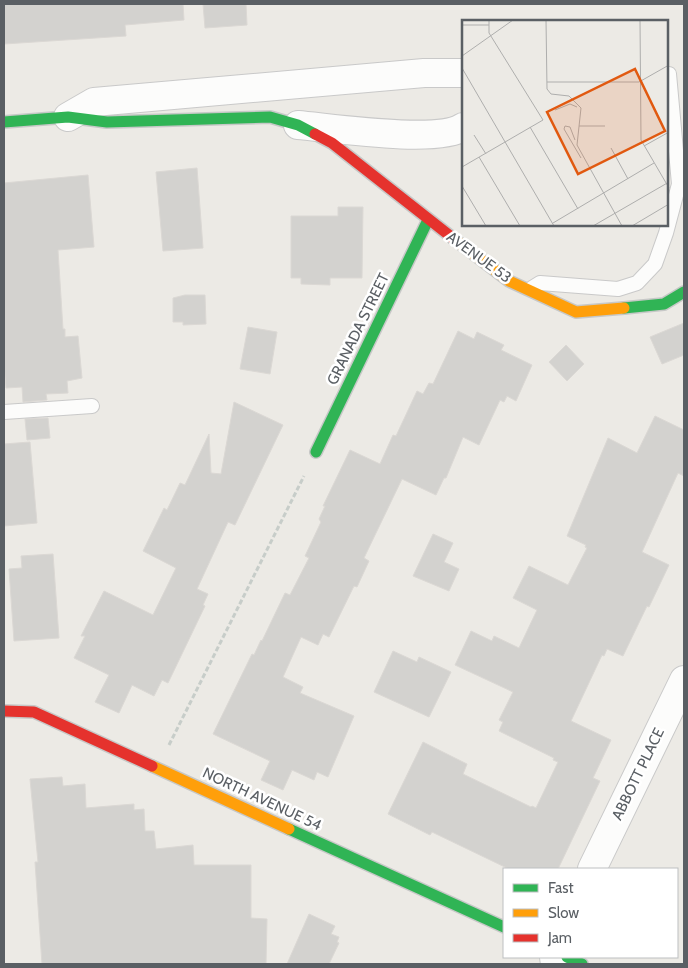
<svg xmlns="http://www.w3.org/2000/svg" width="688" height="968" font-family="Cabin,sans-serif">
<rect width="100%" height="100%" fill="#eceae5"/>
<path fill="#d3d2cf" stroke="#dbd8d4" d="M4 4H183L184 20 125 25 126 36 4 44Z
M203 4H246L247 25 205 28Z
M197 168 203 248 163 251 156 172Z
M88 175 94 247 58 250 63 329H65V337L78 336 82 378 67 381 68 393 46 394 47 400 23 402 22 387 6 388 4 364V183Z
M338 207H363L362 278H330V285L301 284V278H291V216H338Z
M185 295H205L206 324 183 325V322H173V298Z
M684 323V355L662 364 650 337Z
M248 327 277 332 270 374 240 369Z
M458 331 474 339 477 332 504 345 501 350 532 365 516 401 507 396 504 402 500 400 479 445 463 437 446 478H444L436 495 402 479 364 558 369 561 357 587 354 586 329 637 323 634 318 645 301 637 283 677 303 687 300 693 354 716 328 777 317 772 314 780 292 770 283 790 261 780 270 761 213 734 252 654 254 655 261 640 262 641 285 593 290 595 309 558 305 556 321 522 319 519 325 506H323L350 450 380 464 393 435 396 436 417 391 423 394 429 383 433 384Z
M566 345 584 364 567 381 549 362Z
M234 402 283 425 235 525 228 522 197 589 208 594 203 605 205 606 168 683 162 680 154 696 132 685 119 713 95 702 109 675 74 658 85 636H81L104 591 153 615 176 568 143 551 164 508 167 510 180 483 185 485 209 434 211 473 221 474Z
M655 416 684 430V476L678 473 642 552 669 565 649 607 647 606 623 656 607 649 604 656 602 655 571 721 611 740 593 778 600 781 558 869H509L432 832 430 835 388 814 423 742 467 764 463 774 531 807 532 806 536 808 558 762 553 760 554 758 499 731 503 722 499 720 513 692 455 665 471 631 492 641 494 636 519 648 537 610 513 598 529 566 568 585 587 548 585 547 586 545 567 536 608 438 637 453Z
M48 418 50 438 27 440 25 419Z
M30 442 37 523 4 526V444Z
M433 534 453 543 444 562 459 569 449 591 413 576Z
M53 554 59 638 14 641 9 569 22 568 21 556Z
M393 651 417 662 419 657 451 672 429 717 374 692Z
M62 777 63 786 85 784 86 808 134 804V810L144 809 145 831H154L156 849 193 845 194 865H251V918L267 919 266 964H42L35 862H38L30 779Z
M309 914 335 926 331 934 339 937 337 942 339 943 329 964H287Z"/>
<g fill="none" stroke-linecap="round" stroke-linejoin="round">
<g stroke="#c9c9c9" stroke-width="16">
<path id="lane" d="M532 288 540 283 618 289 637 283 655 264 666 233 679 184 669 74
M4 412 92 406"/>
</g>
<g stroke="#c9c9c9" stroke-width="30">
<path id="street" d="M68 117 94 102 424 73H463
M298 125C332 128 438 144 463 127
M592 869 684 680
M554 957 555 964"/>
</g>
<g stroke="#c7c8c7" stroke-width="14">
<path id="fast" d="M4 122 68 117 107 122 270 117 298 125 315 134
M624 308 664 304 684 292
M316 452 428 220
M289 829 504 927
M567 957 582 964"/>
</g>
<g stroke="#c7c8c7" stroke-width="14">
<path id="slow" d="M454 239 509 281 576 312 624 308
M152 766 289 829"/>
</g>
<g stroke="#c7c8c7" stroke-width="14">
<path id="jam" d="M315 134 332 143 454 239
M4 711 34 712 152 766"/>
</g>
<path stroke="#c7cdc9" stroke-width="3" stroke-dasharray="5 2.5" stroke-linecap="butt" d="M169 745 304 476"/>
<use href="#lane" stroke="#fcfcfb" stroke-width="14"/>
<use href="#street" stroke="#fcfcfb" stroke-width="28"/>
<use href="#fast" stroke="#30b455" stroke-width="11"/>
<use href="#slow" stroke="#ff9f0a" stroke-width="11"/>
<use href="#jam" stroke="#e5322d" stroke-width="11"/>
</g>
<g text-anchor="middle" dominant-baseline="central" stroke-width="5" stroke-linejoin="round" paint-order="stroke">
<g font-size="15" fill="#5a5f64" stroke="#fff">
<text transform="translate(479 257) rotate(36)">AVENUE 53</text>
<text transform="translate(358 329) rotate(-64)">GRANADA STREET</text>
<text transform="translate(638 774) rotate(-64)">ABBOTT PLACE</text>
<text transform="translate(262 799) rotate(25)">NORTH AVENUE 54</text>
</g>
</g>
<g transform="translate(462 20)">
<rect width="206" height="206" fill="#eceae5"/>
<path fill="none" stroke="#aeaead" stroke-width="1" d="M84 0 85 69 89 74 107 76 119 88 115 125 160 206M178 0 179 120 207 168M0 5H27M0 36 51 0M0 48 92 206M85 62H177L207 45M93 90 108 84 115 87M117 106H143M68 107 116 189M12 115 24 134M113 120 108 107 103 106 102 109 119 138M182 126 207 112M149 128 166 159M17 137 58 206M0 147 81 100 27 13V0M0 166 24 206M91 203 192 143M131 206 207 162M170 206 207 184"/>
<path fill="#e15910" fill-opacity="0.15" stroke="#e15910" stroke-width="2.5" d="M173 49 203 111 116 154 85 92Z"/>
<rect width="206" height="206" fill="none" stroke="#5a5f64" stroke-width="2.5"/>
</g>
<rect width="688" height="968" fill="none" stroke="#5a5f64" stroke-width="10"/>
<rect x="503" y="868" width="175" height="90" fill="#ffffff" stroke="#bdbfc1"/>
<rect x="513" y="884" width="25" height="8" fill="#30b455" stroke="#bdbfc1"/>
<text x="548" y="893" font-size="15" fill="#5a5f64">Fast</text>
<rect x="513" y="909" width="25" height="8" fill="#ff9f0a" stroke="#bdbfc1"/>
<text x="548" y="918" font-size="15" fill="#5a5f64">Slow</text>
<rect x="513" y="934" width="25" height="8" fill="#e5322d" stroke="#bdbfc1"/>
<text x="548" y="943" font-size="15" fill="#5a5f64">Jam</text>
</svg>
